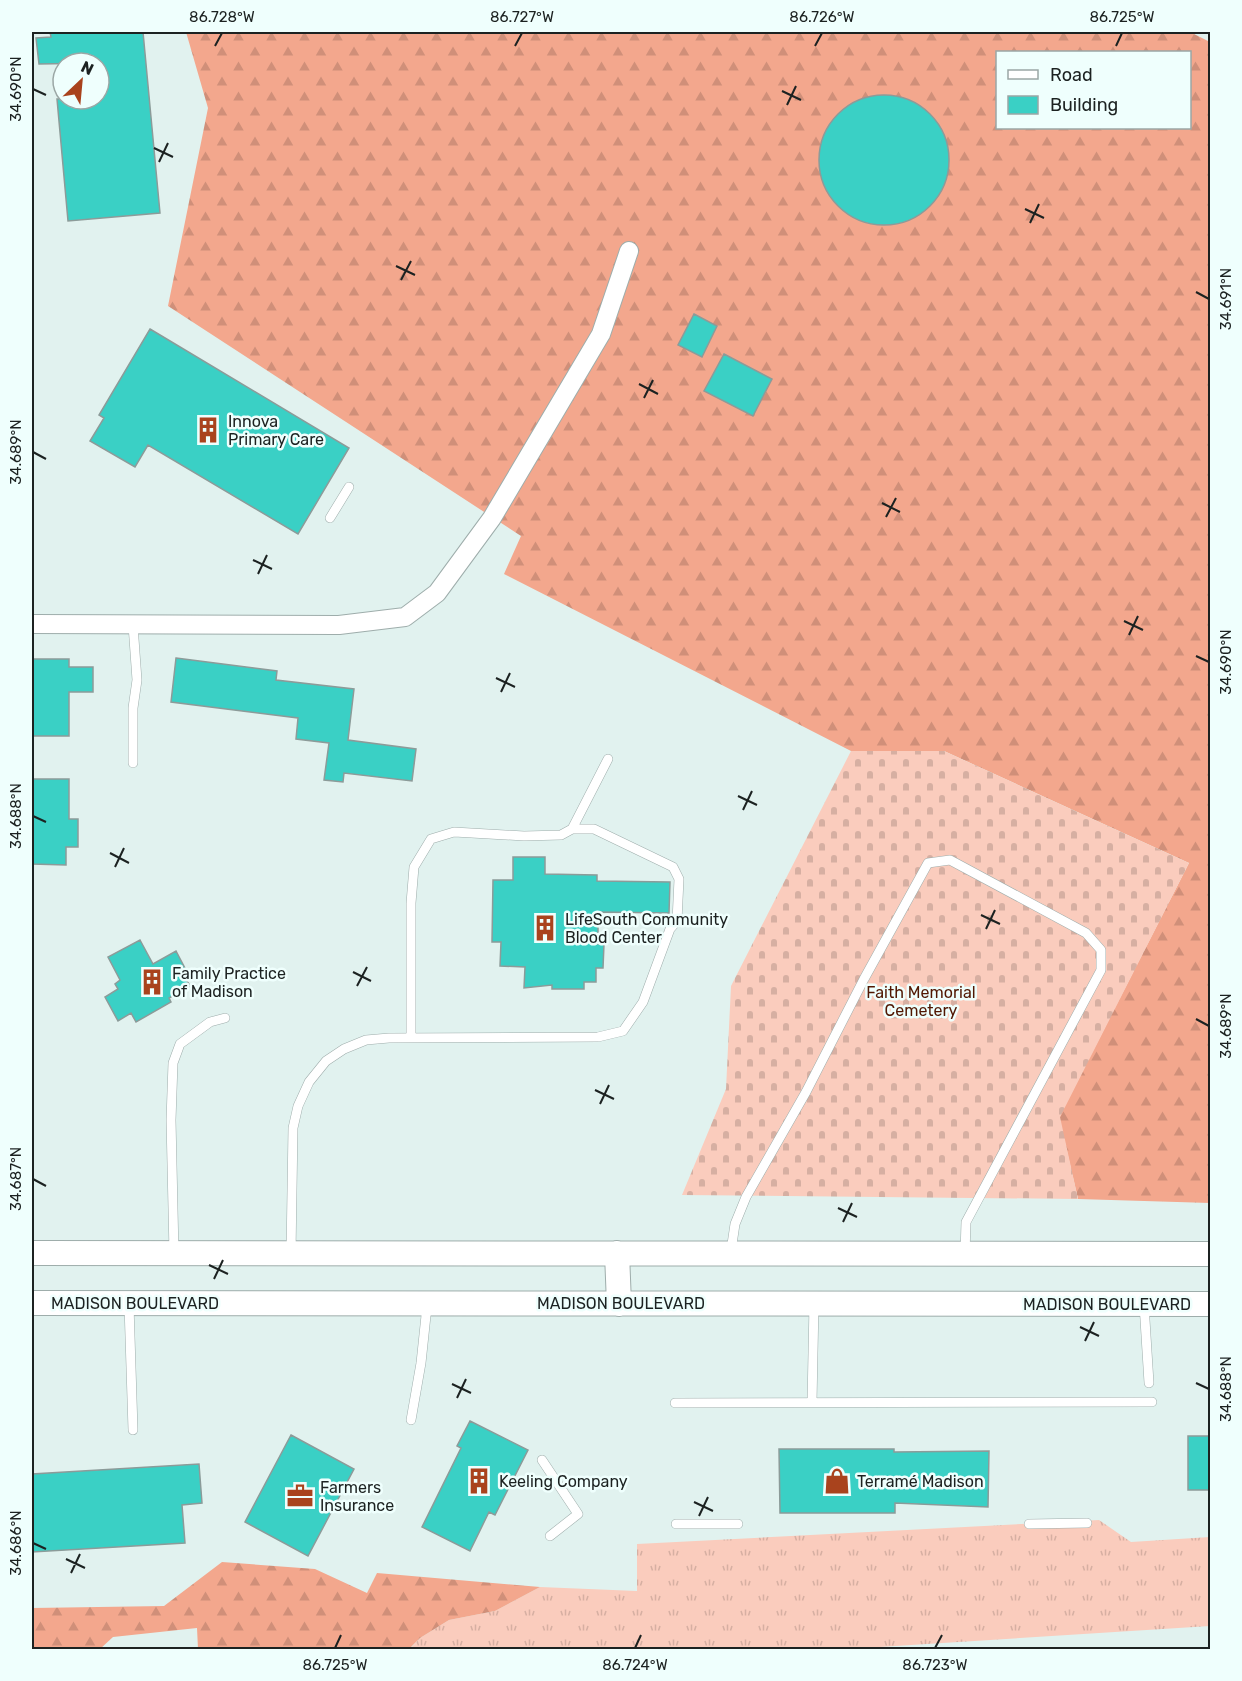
<svg xmlns="http://www.w3.org/2000/svg" width="1242" height="1681" font-family="Rubik,sans-serif">
<defs>
<pattern id="grass-tufts" width="24" height="20" patternUnits="userSpaceOnUse" patternTransform="scale(1.5)"><rect width="24" height="20" fill="#faccbd"/><path d="M3 7l-1-3M5 7V3M7 7l1-3M15 17l-1-3M17 17v-4M19 17l1-3" fill="none" stroke="#d6afa2"/></pattern>
<pattern id="forest-firs" width="22" height="20" patternUnits="userSpaceOnUse" patternTransform="scale(1.5)"><rect width="22" height="20" fill="#f3a78d"/><path d="M5 1l3.5 6h-7zM16 11l3.5 6h-7z" fill="#d08f79"/></pattern>
<pattern id="cemetery-stones" width="16" height="16" patternUnits="userSpaceOnUse" patternTransform="scale(1.5)"><rect width="16" height="16" fill="#faccbd"/><path d="M2 7V4a2 2 0 0 1 4 0v3zM10 15v-3a2 2 0 0 1 4 0v3z" fill="#d6afa2"/></pattern>
</defs>
<rect width="100%" height="100%" fill="#e1f2ef"/>
<path fill="url(#grass-tufts)" d="M1099 1520 1131 1542 1210 1537V1626L832 1650H409L420 1638 449 1620 495 1611 540 1587 637 1591V1544Z"/>
<path fill="url(#forest-firs)" fill-rule="evenodd" d="M186 32H1190L1210 42V1203L1078 1199 1059 1117 1189 863 944 751H851L504 574 521 536 168 306 208 108ZM998 52H1190V128H998Z
M222 1562 315 1569 367 1593 377 1573 540 1587 495 1611 449 1620 420 1638 409 1649H198L197 1628 113 1637 100 1649H32V1608L164 1606Z"/>
<path fill="url(#cemetery-stones)" d="M851 751H944L1189 863 1060 1117 1078 1199 682 1195 726 1089 731 986Z"/>
<path fill="#3ad0c5" stroke="#8c9b99" stroke-width="1.5" d="M50 32H143L160 213 68 221 57 99H99V63L39 64 36 38 51 37Z
M819 160a65 65 0 1 1 130 0a65 65 0 1 1-130 0Z
M694 314 717 326 702 357 678 345Z
M150 329 349 448 298 534 148 445 135 467 90 441 104 418 99 415Z
M724 354 772 379 753 416 704 391Z
M176 658 277 671 276 680 354 689 348 740 416 749 412 781 344 773 343 782 324 780 329 743 296 739 298 718 171 702Z
M32 659H69V667H93V692H69V736H32Z
M32 779H69V819H78V847H66V865L32 864Z
M513 857H545V874L597 875V881L670 882 669 913 598 912V944H604L603 968H596V982H584V989H552V985L524 988 525 967 500 966 501 942H492L493 880H513Z
M140 940 153 964 176 951 188 974 184 976 190 986 169 998 171 1002 136 1022 131 1013 118 1021 105 997 118 989 115 984 120 980 108 957Z
M470 1421 528 1450 495 1515 489 1512 470 1551 422 1527 461 1448 457 1446Z
M291 1435 354 1469 308 1556 245 1522Z
M1188 1436H1210V1490H1188Z
M779 1449H894V1452L989 1451 988 1507 895 1503V1513H780Z
M199 1464 202 1503 182 1505 185 1543 32 1552V1474Z"/>
<g fill="none" stroke-linecap="round" stroke-linejoin="round">
<g stroke="#9eadab" stroke-width="10">
<path id="lane" d="M330 518 349 487
M133 763V708L137 680 133 625
M572 829 608 759
M731 1251 735 1224 746 1197 806 1092 864 979 928 863 950 860 1086 933 1101 950V970L966 1222 965 1254
M174 1253 171 1120 173 1063 180 1044 210 1022 225 1018
M291 1253 293 1128 298 1106 309 1082 326 1061 344 1049 366 1040 389 1038 598 1037 623 1031 643 1002 670 929 677 921 679 879 673 867 594 829H572L561 835 524 836 454 832 431 839 414 867 411 903V1037
M1144 1304 1149 1383
M129 1305 133 1430
M812 1402 814 1304
M675 1403 1152 1402
M411 1420 421 1363 427 1306
M542 1460 578 1514 550 1536
M676 1524H738
M1029 1524 1087 1523"/>
</g>
<g stroke="#9eadab" stroke-width="20">
<path id="street" d="M32 624 339 625 405 617 437 593 492 518 601 334 629 251"/>
</g>
<g stroke="#9eadab" stroke-width="26">
<path id="secondary" d="M32 1253 1210 1254
M617 1253 619 1304
M32 1303 1210 1304"/>
</g>
<use href="#lane" stroke="#fff" stroke-width="9"/>
<use href="#street" stroke="#fff" stroke-width="18"/>
<use href="#secondary" stroke="#fff" stroke-width="24"/>
</g>
<path fill="none" stroke="#1c2221" stroke-width="2" d="M215 46 222 33M515 46 522 33M815 46 822 33M1116 46 1122 33M33 89 46 95M782 91 801 100M787 105 796 86M154 148 173 157M159 162 168 143M1025 209 1044 218M1030 223 1039 204M396 266 415 275M401 280 411 261M1196 292 1209 299M639 384 658 394M644 398 653 380M33 452 46 459M882 503 900 512M886 517 896 498M253 560 272 569M258 574 267 555M1124 621 1143 630M1129 635 1138 616M1196 656 1209 662M496 678 515 687M501 692 510 673M738 796 757 805M743 810 752 791M33 816 46 822M110 853 129 863M115 867 124 848M981 915 1000 924M986 929 995 910M353 972 371 981M357 986 367 967M1196 1019 1209 1026M595 1090 614 1099M600 1104 609 1085M33 1179 46 1186M838 1208 857 1217M843 1222 852 1203M209 1265 228 1274M214 1279 223 1260M1080 1327 1099 1336M1085 1341 1094 1322M1196 1383 1209 1389M452 1384 471 1393M457 1398 466 1379M694 1502 713 1511M699 1516 708 1497M33 1543 46 1549M66 1559 85 1568M71 1573 80 1554M335 1648 341 1635M635 1648 641 1635M935 1648 942 1635"/>
<defs>
<g id="building-bare" transform="scale(2.07)"><path d="M-4-6H4V6H1V3H-1V6H-4ZM-2.5-4.3h1.7v1.8h-1.7ZM.8-4.3h1.7v1.8H.8ZM-2.5-1h1.7V.8h-1.7ZM.8-1h1.7V.8H.8Z" fill="#a9431d" stroke="#effffd" stroke-width="2.5" paint-order="stroke"/></g>
<g id="shop-bare" transform="scale(2.07)"><path d="M-5-2.5h2.3a2.7 3.5 0 0 1 5.4 0H5L5.5 6h-11ZM-1.5-2.5h3a1.5 2.3 0 0 0-3 0Z" fill="#a9431d" stroke="#effffd" stroke-width="2.5" paint-order="stroke"/></g>
<g id="office-bare" transform="scale(2.07)"><path d="M-6-3h4V-5.5h4V-3h4V5H-6ZM-1-4.5V-3h2v-1.5ZM-6 0V1H6V0Z" fill="#a9431d" stroke="#effffd" stroke-width="2.5" paint-order="stroke"/></g>
</defs>
<g fill-rule="evenodd">
<use href="#building-bare" x="208" y="430"/>
<use href="#building-bare" x="545" y="928"/>
<use href="#building-bare" x="152" y="982"/>
<use href="#building-bare" x="479" y="1481"/>
<use href="#shop-bare" x="837" y="1481"/>
<use href="#office-bare" x="300" y="1496"/>
</g>
<g text-anchor="middle" dominant-baseline="central" stroke-width="5" stroke-linejoin="round" paint-order="stroke">
<g font-size="16" fill="#1c2221" stroke="#effffd" text-anchor="start">
<text x="228" y="421">Innova<tspan x="228" dy="18">Primary Care</tspan></text>
<text x="565" y="919">LifeSouth Community<tspan x="565" dy="18">Blood Center</tspan></text>
<text x="172" y="973">Family Practice<tspan x="172" dy="18">of Madison</tspan></text>
<text x="499" y="1481">Keeling Company</text>
<text x="857" y="1481">Terramé Madison</text>
<text x="320" y="1487">Farmers<tspan x="320" dy="18">Insurance</tspan></text>
</g>
<g font-size="16" fill="#511702" stroke="#effffd">
<text x="921" y="992">Faith Memorial<tspan x="921" dy="18">Cemetery</tspan></text>
</g>
<g font-size="16" fill="#1c2221" stroke="#effffd">
<text x="135" y="1303">MADISON BOULEVARD</text>
<text x="621" y="1303">MADISON BOULEVARD</text>
<text x="1107" y="1304">MADISON BOULEVARD</text>
</g>
</g>
<rect width="1242" height="1681" fill="none" stroke="#effffd" stroke-width="66"/>
<rect x="996" y="51" width="195" height="78" fill="#effffd" stroke="#9ba7a5" stroke-width="1.5"/>
<rect x="1008" y="70" width="30" height="9" fill="#ffffff" stroke="#9ba7a5" stroke-width="1.5"/>
<text x="1050" y="81" font-size="18" fill="#1c2221">Road</text>
<rect x="1008" y="96" width="30" height="18" fill="#3ad0c5" stroke="#9ba7a5" stroke-width="1.5"/>
<text x="1050" y="111" font-size="18" fill="#1c2221">Building</text>
<g transform="translate(81 81) rotate(26)"><circle r="28" fill="#effffd" stroke="#9ba7a5" stroke-width="1.5"/>
<path d="M0-4.5L10 22L0 15L-10 22Z" fill="#a9431d"/>
<text y="-9" font-size="16" font-weight="bold" text-anchor="middle" fill="#1c2221">N</text>
</g>
<rect x="33" y="33" width="1176" height="1615" fill="none" stroke="#1c2221" stroke-width="2"/>
<g font-size="15" text-anchor="middle" fill="#1c2221">
<text x="222" y="22">86.728°W</text>
<text x="522" y="22">86.727°W</text>
<text x="822" y="22">86.726°W</text>
<text x="1122" y="22">86.725°W</text>
<text transform="translate(16 89) rotate(-90)" y="5">34.690°N</text>
<text transform="translate(1226 299) rotate(-90)" y="5">34.691°N</text>
<text transform="translate(16 452) rotate(-90)" y="5">34.689°N</text>
<text transform="translate(1226 662) rotate(-90)" y="5">34.690°N</text>
<text transform="translate(16 816) rotate(-90)" y="5">34.688°N</text>
<text transform="translate(1226 1026) rotate(-90)" y="5">34.689°N</text>
<text transform="translate(16 1179) rotate(-90)" y="5">34.687°N</text>
<text transform="translate(1226 1389) rotate(-90)" y="5">34.688°N</text>
<text transform="translate(16 1543) rotate(-90)" y="5">34.686°N</text>
<text x="335" y="1670">86.725°W</text>
<text x="635" y="1670">86.724°W</text>
<text x="935" y="1670">86.723°W</text>
</g>
</svg>
